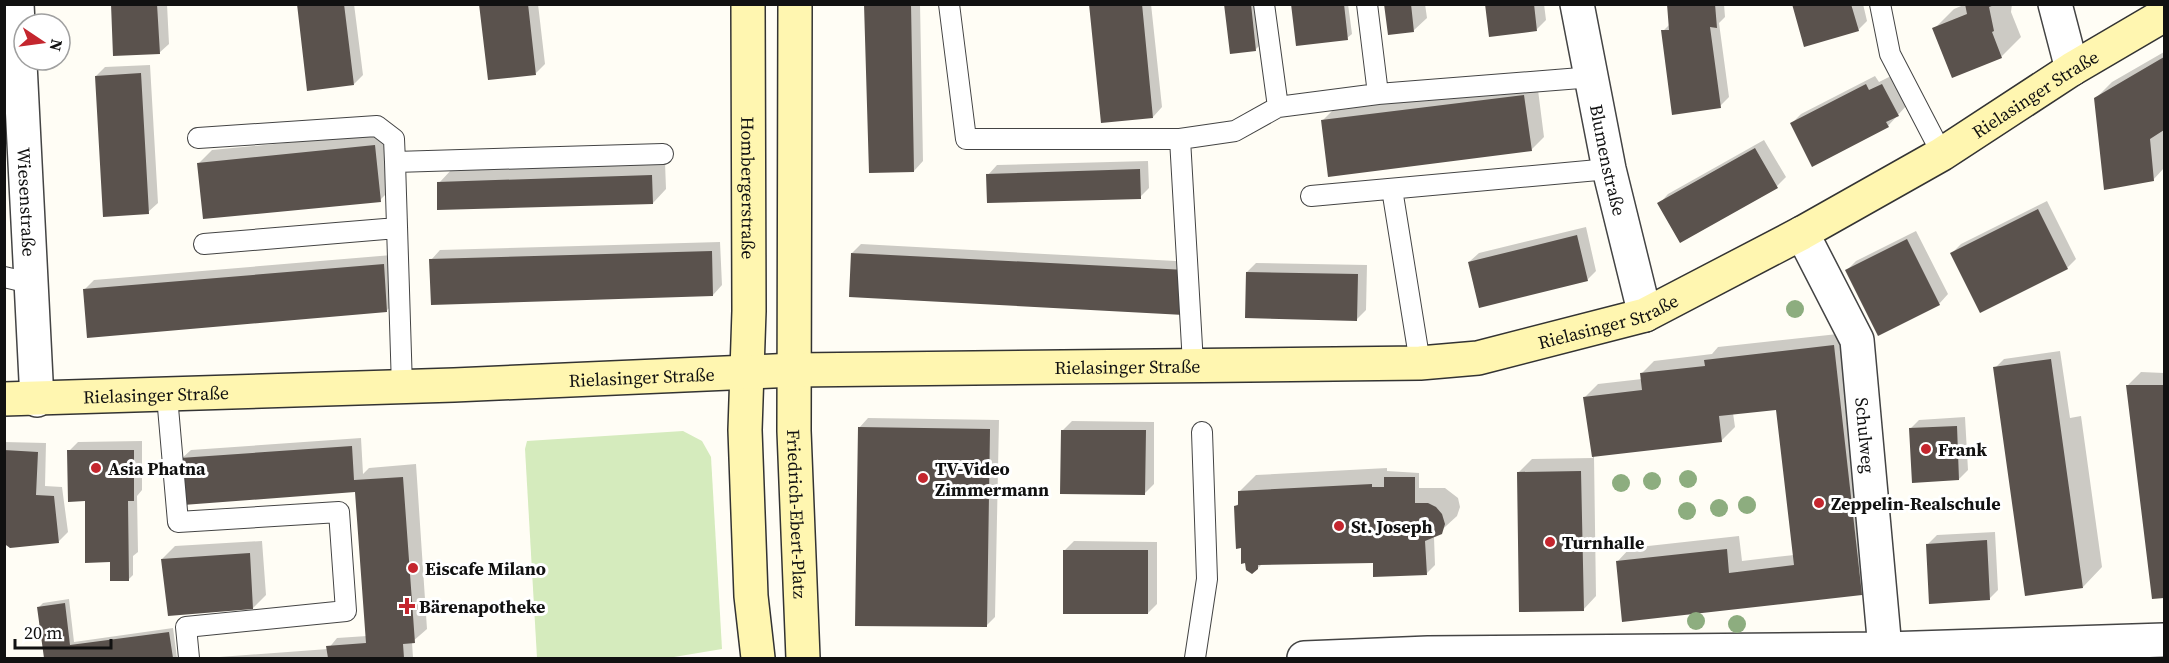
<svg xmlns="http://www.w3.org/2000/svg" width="2169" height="663" font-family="'Source Serif 4',serif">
<rect width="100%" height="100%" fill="#fffdf5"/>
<path fill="#d5ebbd" d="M683 431 702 441 711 457 722 649 668 658H537L525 449 527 441Z"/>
<path fill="#0003" d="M112 4H167L169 44 159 53Z
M298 4H354L363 75 354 84Z
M481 4H538L545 64 536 73Z
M866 4H920L923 161 914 171Z
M1091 4H1151L1162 107 1153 117Z
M1226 4H1255L1260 45 1255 50Z
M1292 4H1348L1352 34 1347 38Z
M1385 4H1425L1427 18 1413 31Z
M1487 4H1544L1546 20 1537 29Z
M1669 4H1724L1725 17 1719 23 1729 97 1720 106 1663 31 1670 24Z
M1794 4H1863L1867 21 1858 30Z
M1966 4H2012L2011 12 2021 37 2001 57 1934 29 1954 9Z
M2164 52V168L2153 180 2096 98 2112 82Z
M150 65 158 203 148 212 96 76 105 67Z
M1875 76 1879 82 1891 76 1907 105 1888 126 1792 123 1801 114Z
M1537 82 1544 137 1531 150 1323 120 1336 107Z
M388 133 393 187 380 200 199 163 212 150Z
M1764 140 1786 177 1777 186 1659 204 1668 194Z
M1148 161 1149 188 1140 197 988 175 997 165Z
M665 162 666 189 653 203 439 183 452 169Z
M2047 201 2076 259 2067 268 1952 253 1961 244Z
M1586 227 1596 271 1587 280 1469 262 1479 253Z
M1916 231 1948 294 1939 304 1847 270 1856 261Z
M720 242 722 285 713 295 431 260 440 250Z
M861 244 1194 262 1192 304 852 253Z
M392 255 396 302 386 311 85 289 94 280Z
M1256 263 1367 265 1366 310 1357 319 1247 272Z
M1847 333 1874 580 1861 594 1617 562 1630 548 1739 536 1742 561 1794 555 1777 408 1733 413 1735 427 1721 441 1594 456 1596 596 1583 610 1518 473 1532 459 1593 458 1585 397 1598 384 1642 379 1641 374 1654 361 1712 354 1718 347Z
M2060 351 2070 418 2081 416 2102 567 2083 587 1995 368 2004 359Z
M2141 372 2164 373V597H2153L2128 385Z
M1965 417 1968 470 1959 479 1910 429 1919 420Z
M868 418 999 420 995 617 986 626 859 428Z
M1072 421 1154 422V484L1145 493 1062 431Z
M361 438 363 474 369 468 416 464 427 629 412 642 413 658H206L328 649 337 638 367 636 356 488 181 459 191 450Z
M142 441V490L137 496 138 552 133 556V575L129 579 111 561 69 451 78 442Z
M4 442 46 443 45 486 62 487 68 532 59 541 7 544 4 549Z
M1387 468V471L1419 473V488H1445L1458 498 1460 507 1457 516 1434 537 1435 565 1426 574 1377 561 1263 563 1255 571 1236 506 1240 502V491L1256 475Z
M1995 532 1998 590 1989 599 1928 544 1937 535Z
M262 541 266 595 253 608 162 559 175 546Z
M1074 541 1157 542V604L1148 613 1065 550Z
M69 599 74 642 173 628 177 658H73V656L45 658 38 608 43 603Z"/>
<path fill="#5a524d" d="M111 4H157L160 54 113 56Z
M297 4H344L354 85 307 91Z
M479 4H528L536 75 488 80Z
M864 4H911L914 172 869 173Z
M1089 4H1142L1153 118 1101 123Z
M1224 4H1251L1256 51 1230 54Z
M1291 4H1344L1348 40 1296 46Z
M1384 4H1411L1414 32 1388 35Z
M1485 4H1534L1537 31 1489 37Z
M1667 4H1715L1717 28 1710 27 1721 108 1672 115 1661 30H1669Z
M1792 4H1851L1859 31 1804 47Z
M1965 4H1997L1989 7 1994 31 1992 32 2002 58 1952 78 1932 28 1967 14Z
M2164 57V130L2150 139 2154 181 2104 190 2094 98Z
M141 73 149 214 103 217 95 76Z
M1866 84 1869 90 1882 84 1899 116 1886 122 1889 127 1812 167 1790 123Z
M1524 95 1532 151 1328 177 1321 120Z
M375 145 381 202 203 219 197 163Z
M1755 148 1778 188 1680 243 1657 203Z
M1140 169 1141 199 987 203 986 174Z
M652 175 653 204 437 210V182Z
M2038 209 2068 269 1980 313 1950 253Z
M1577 235 1588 281 1479 308 1468 262Z
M1907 239 1940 305 1878 336 1845 270Z
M712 251 713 296 431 305 429 259Z
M851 253 1186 270 1184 315 849 297Z
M384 264 387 312 87 338 83 289Z
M1246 272 1358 274 1357 321 1245 318Z
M1834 345 1862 595 1622 622 1616 561 1727 549 1729 573 1794 565 1776 410 1719 416 1722 442 1592 457 1583 397 1642 390 1640 373 1705 366 1704 360Z
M2051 359 2083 588 2025 596 1993 367Z
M2126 385H2164V598L2152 599Z
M1957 426 1959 480 1912 483 1909 428Z
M858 427 990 429 987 627 855 626Z
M1061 430H1146L1145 495 1060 494Z
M352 446 354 480 403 477 415 643 403 644 404 658H328L326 646 366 643 355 492 183 505 180 458Z
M4 450 38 452 36 495 54 496 59 543 10 548 6 545 4 548Z
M67 450H134V501H128L129 581H110V562L85 563V501L68 502Z
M1581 471 1584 611 1519 612 1517 472Z
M1384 477H1415V503H1428L1436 507 1442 514 1445 524 1442 534 1425 541 1427 575 1373 577V563L1258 565V569L1252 574 1246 570 1245 563 1241 564V548L1236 549 1235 529 1234 506 1238 505V491L1372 484V487H1384Z
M1987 540 1990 600 1929 604 1926 544Z
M1063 550H1148V614H1063Z
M250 553 253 609 168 616 161 559Z
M65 603 70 645 169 632 173 658H44L37 607Z"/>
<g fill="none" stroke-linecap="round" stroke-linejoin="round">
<g stroke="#444" stroke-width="22">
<path id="service" d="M949 4 966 139H1180L1235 131 1278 107 1378 94 1593 77
M1264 4 1278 107
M1367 4 1378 94
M1880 4 1890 54 1942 154
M198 138 377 126 394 139 395 162
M1180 139 1193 364
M1392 189 1420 363
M1311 196 1609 169
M204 244 397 228
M4 277 30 283
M402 387 395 162 663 154
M167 396 178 522 339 512 346 611 186 627 189 658
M1195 658 1207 579 1202 432"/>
</g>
<g stroke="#444" stroke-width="36">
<g id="minor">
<path id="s1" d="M17 4 37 400"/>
<path id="s2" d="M1577 4 1609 169 1645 315"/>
<path d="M2055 4 2072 69"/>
<path id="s3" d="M1802 233 1857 340 1885 649"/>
<path d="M1304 658 1428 653 1885 649 2164 640"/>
</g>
</g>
<g stroke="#333" stroke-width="36">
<g id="secondary">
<path id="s4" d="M748 4 749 311 745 430 751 596 758 658"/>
<path id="s5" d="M795 4 794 431 803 658"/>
<path id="s6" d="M4 399 454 385 795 370 1420 363 1478 358 1645 315 1802 233 1942 154 2072 69 2164 15"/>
</g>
</g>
<use href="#service" stroke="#fff" stroke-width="20"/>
<use href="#minor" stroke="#fff" stroke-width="33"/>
<use href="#secondary" stroke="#fff6b0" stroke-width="33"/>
</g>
<g fill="#8dad7f">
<circle cx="1795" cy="309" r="9"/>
<circle cx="1688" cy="479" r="9"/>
<circle cx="1652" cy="481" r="9"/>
<circle cx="1621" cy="483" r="9"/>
<circle cx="1747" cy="505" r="9"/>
<circle cx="1719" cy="508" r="9"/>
<circle cx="1687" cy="511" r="9"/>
<circle cx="1696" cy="621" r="9"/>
<circle cx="1737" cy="624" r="9"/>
</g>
<g fill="#c4262e" stroke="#fff" stroke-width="2">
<circle cx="1926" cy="449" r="6"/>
<circle cx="96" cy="468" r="6"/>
<circle cx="923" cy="478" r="6"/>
<circle cx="1819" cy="503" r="6"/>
<circle cx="1339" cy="526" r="6"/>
<circle cx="1550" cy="542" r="6"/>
<circle cx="413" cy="568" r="6"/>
<path d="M404 597h6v6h6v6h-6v6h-6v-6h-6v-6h6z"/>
</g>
<g text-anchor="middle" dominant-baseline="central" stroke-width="6" stroke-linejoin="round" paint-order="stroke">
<g font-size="18" fill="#111" stroke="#fff">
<text stroke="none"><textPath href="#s6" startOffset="2096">Rielasinger Straße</textPath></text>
<text stroke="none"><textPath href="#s2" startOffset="159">Blumenstraße</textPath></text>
<text stroke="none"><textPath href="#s4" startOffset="184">Hombergerstraße</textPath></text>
<text stroke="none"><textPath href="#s1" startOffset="198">Wiesenstraße</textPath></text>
<text stroke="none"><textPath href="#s6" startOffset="1610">Rielasinger Straße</textPath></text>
<text stroke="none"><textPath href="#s6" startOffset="1124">Rielasinger Straße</textPath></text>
<text stroke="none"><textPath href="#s6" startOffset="638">Rielasinger Straße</textPath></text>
<text stroke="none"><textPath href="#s6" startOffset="152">Rielasinger Straße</textPath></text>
<text stroke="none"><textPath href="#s3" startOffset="216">Schulweg</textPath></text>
<text stroke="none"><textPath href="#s5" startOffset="510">Friedrich-Ebert-Platz</textPath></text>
</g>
<g font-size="18" font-weight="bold" fill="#111" stroke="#fff" text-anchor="start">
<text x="1938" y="449">Frank</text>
<text x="108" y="468">Asia Phatna</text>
<text x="935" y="468">TV-Video<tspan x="935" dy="21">Zimmermann</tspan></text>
<text x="1831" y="503">Zeppelin-Realschule</text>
<text x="1351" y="526">St. Joseph</text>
<text x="1562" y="542">Turnhalle</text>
<text x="425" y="568">Eiscafe Milano</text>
<text x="419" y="606">Bärenapotheke</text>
</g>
</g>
<rect width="2169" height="663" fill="none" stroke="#111111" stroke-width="12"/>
<g transform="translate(42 42) rotate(103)"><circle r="28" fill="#ffffff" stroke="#a0a0a0" stroke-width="1.5"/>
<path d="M0-4.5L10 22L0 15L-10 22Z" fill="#c4262e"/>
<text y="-9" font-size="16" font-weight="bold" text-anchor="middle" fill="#111111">N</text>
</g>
<path d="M15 639v9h96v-9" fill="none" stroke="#111111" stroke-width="3"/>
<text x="24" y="639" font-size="18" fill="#111111" stroke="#ffffff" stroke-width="4.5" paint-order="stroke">20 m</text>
</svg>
